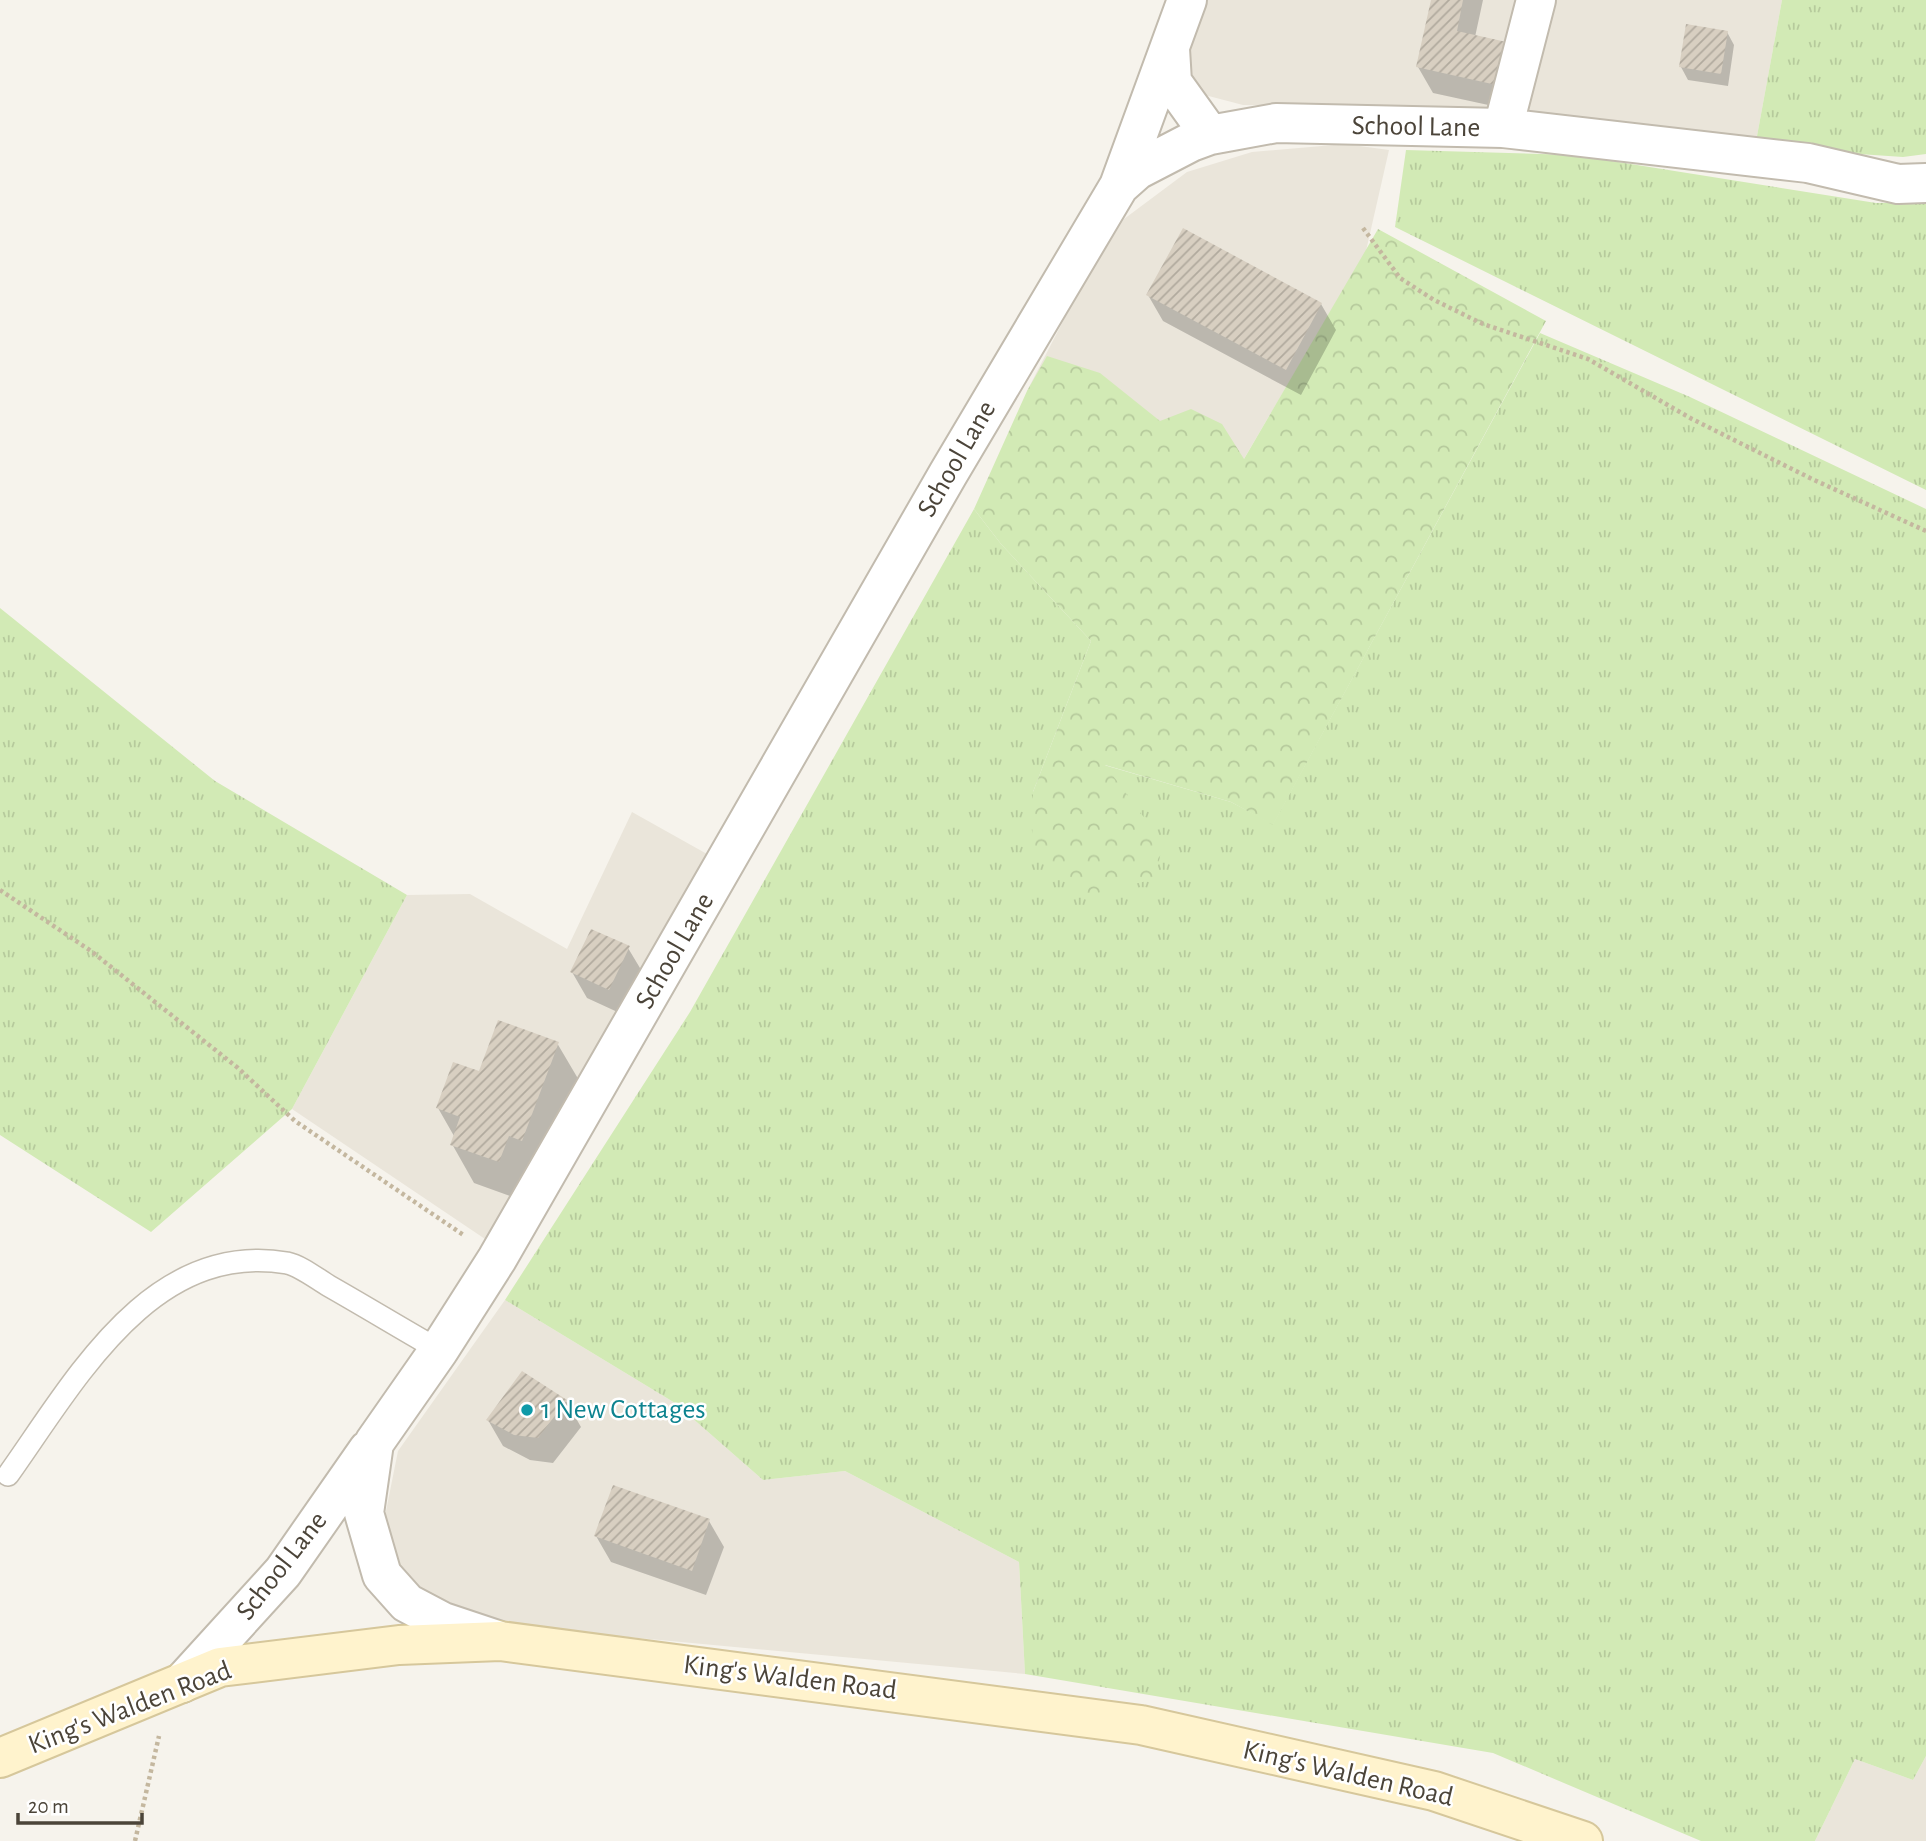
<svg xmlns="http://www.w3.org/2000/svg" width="1926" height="1841" font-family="'Alegreya Sans',sans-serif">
<defs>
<pattern id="grass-tufts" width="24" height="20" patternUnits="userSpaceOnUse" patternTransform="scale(1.75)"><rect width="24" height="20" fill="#d2eab5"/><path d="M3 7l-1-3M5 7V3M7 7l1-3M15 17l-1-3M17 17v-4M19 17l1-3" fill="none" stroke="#b6ca9c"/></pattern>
<pattern id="forest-crowns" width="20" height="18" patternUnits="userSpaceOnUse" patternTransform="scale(1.75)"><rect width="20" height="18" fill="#d2eab5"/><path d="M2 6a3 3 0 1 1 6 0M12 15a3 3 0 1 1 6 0" fill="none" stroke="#b6ca9c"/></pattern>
<pattern id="building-hatch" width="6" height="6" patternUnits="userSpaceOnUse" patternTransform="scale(1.75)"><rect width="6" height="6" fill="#d8cfc1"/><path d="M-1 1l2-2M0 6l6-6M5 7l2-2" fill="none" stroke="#b1aa9e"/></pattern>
</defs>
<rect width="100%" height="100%" fill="#f6f3ec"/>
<path fill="#eae5da" d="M1193 0H1782L1755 147 1443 106 1243 105 1201 94 1178 67Z
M1345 144 1389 150 1366 251 1218 503 1027 391 1075 298 1124 219 1187 172 1252 152Z
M632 812 707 854 491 1243 292 1109 407 895 470 894 567 949Z
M505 1300 675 1403 763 1480 845 1471 1019 1562 1025 1674 532 1628 421 1604 390 1568 383 1526 398 1451Z
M1926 1756V1841H1815L1855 1759 1913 1780Z"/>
<path fill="url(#grass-tufts)" d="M1782 0H1926V154L1903 157 1755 147Z
M1406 150 1574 155 1876 203 1926 202V490L1395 227Z
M1540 333 1690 397 1926 509V1756L1913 1780 1855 1759 1815 1841H1701L1493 1753 1025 1674 1019 1562 845 1471 763 1480 675 1403 505 1300 690 1012 974 509 1001 544 1091 641 1033 792 1104 765 1231 802 1273 824Z
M0 608 215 781 407 895 292 1109 151 1232 0 1135Z"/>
<path fill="url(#forest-crowns)" d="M1378 229 1546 321 1273 825 1231 802 1105 765 1163 843 1155 879 1085 896 1032 850 1033 792 1091 641 1001 544 974 509 1027 391 1047 356 1100 373 1160 421 1191 409 1222 424 1244 459Z"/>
<path fill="#0003" d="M1433 0H1483L1475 37 1516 111 1433 93 1418 67Z
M1727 32 1734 45 1728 86 1688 80 1681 67Z
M1148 295 1321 304 1336 330 1301 395 1163 321Z
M628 948 643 973 624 1015 587 998 572 972Z
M557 1043 580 1082 521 1200 474 1183 452 1144 454 1136 438 1108Z
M566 1401 581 1427 553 1463 530 1460 503 1446 488 1420Z
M709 1521 724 1547 706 1595 611 1562 596 1536Z"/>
<path fill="url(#building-hatch)" d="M1431 0H1463L1457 31 1511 43 1501 86 1416 67Z
M1686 24 1728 31 1721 74 1679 67Z
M1183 228 1322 303 1286 370 1146 295Z
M591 929 630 946 609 990 570 972Z
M498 1020 559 1042 522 1141 509 1136 499 1162 450 1145 460 1117 436 1108 453 1062 479 1071Z
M522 1371 567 1400 538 1438 514 1435 486 1420Z
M613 1485 710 1519 692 1571 594 1536Z"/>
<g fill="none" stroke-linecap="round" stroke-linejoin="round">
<g stroke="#c2bbae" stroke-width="24">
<path id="lane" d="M8 1475C75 1381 151 1240 287 1263 301 1266 317 1279 329 1286 366 1307 402 1329 439 1350"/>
</g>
<g stroke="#c2bbae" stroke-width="42">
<path id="street" d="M1170 49 1172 82 1210 135
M1503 128 1536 0
M1119 186 1187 0
M497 1640 443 1622 407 1603 382 1575 364 1513 374 1443 439 1350 497 1259 948 474 1119 186 1137 170 1191 142 1210 135 1276 123 1503 128 1808 163 1898 184 1926 183
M182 1683 283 1572 368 1450"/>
</g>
<g stroke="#d6c79b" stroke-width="42">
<path id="secondary" d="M0 1758 220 1667 399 1645 500 1641 1141 1725 1434 1791 1583 1841"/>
</g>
<path stroke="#c4b79f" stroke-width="4.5" stroke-dasharray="3.5 3.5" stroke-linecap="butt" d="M1363 228 1400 278 1434 300 1483 324 1588 359 1692 419 1812 479 1926 531
M0 890 91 951 238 1068 295 1121 465 1236
M135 1841 159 1736"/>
<use href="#lane" stroke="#fff" stroke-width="21"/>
<use href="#street" stroke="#fff" stroke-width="38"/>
<use href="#secondary" stroke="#fff3cd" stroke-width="38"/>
</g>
<circle fill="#0f9aa8" stroke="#fff" stroke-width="2.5" cx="527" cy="1410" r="7"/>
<g text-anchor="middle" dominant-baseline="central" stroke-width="5" stroke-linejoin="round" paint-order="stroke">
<g font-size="28" fill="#4b4439" stroke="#fff">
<text transform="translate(1416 127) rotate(1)">School Lane</text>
<text transform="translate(957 459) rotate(-60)">School Lane</text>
<text transform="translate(675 951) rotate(-60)">School Lane</text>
<text transform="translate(282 1566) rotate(-52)">School Lane</text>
<text transform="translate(790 1678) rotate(7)">King's Walden Road</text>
<text transform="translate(130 1708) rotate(-21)">King's Walden Road</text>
<text transform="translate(1348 1774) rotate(13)">King's Walden Road</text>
</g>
<g font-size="28" fill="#0d838f" stroke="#fff" text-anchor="start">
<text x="541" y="1410">1 New Cottages</text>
</g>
</g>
<path d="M18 1813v10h124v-10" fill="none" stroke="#4b4439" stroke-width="3.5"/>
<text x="28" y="1813" font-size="21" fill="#4b4439" stroke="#ffffff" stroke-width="5" paint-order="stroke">20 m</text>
</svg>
